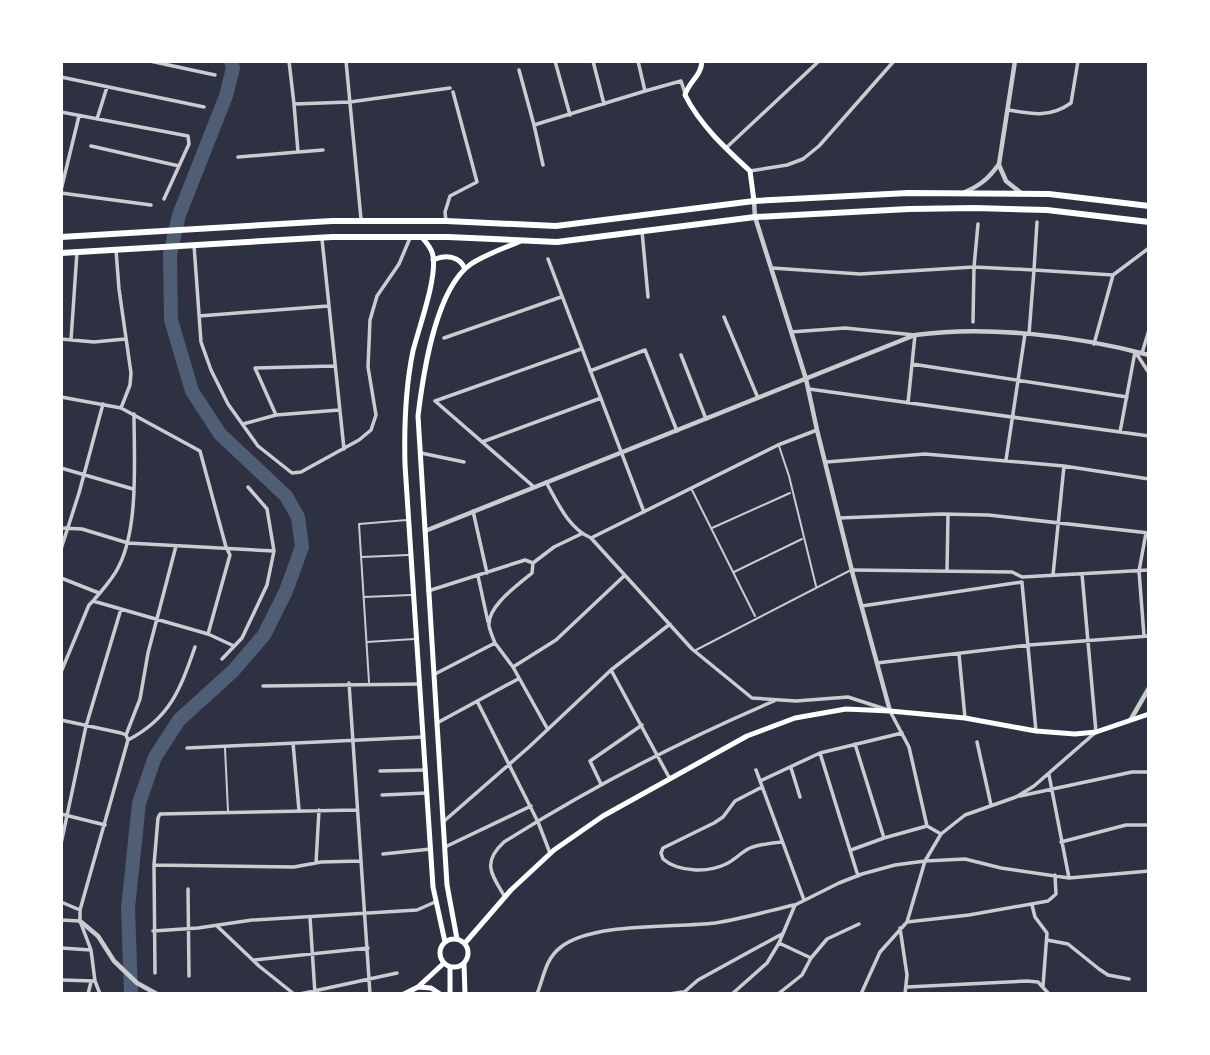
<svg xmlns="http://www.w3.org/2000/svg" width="1210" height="1055" font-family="'Space Grotesk',sans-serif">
<rect width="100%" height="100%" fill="#2d3142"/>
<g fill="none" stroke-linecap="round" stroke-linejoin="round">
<path stroke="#4f5d75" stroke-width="14" d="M131 994 128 908 139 803 155 757 179 720 233 671 264 635 286 591 302 547 298 517 286 496 220 434 192 391 171 320 170 254 179 215 226 96 233 68 231 61"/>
<path stroke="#caccd0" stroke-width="2" d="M779 446 789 476 816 586
M692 490 755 616
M712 528 790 493
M362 557 408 555
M734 572 802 539
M364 597 411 595
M367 642 414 639
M696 650 849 571
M369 682 359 524 407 520
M225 748 228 811"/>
<path stroke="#caccd0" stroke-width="3.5" d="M150 61 215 75
M289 61 294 104 350 102 450 88
M346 61 361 219
M555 61 570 115
M593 61 604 104
M519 70 534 125
M61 77 204 107
M645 91 681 81 685 93
M1008 110C1032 114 1050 118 1071 103L1078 61
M61 112 188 136 189 144 164 199
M97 119 107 87
M91 146 179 166
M727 147 819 61
M298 152 323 150
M238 157 298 152 294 104
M543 165 534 125 645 91 638 61
M750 171 787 165 803 159 819 146 894 61
M61 190 79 116
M61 193 151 205
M446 221 445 212 450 196 477 182 453 92
M1037 222 1034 270 1113 275
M978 224 974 267 1034 270 1029 334
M642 231 648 297
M322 239 344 449
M194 245 201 342 211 370 228 404 258 446 292 473 301 472 359 440 371 430 376 415 368 367 370 320 377 296 399 264 410 238
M116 250 119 289 131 373 130 385 121 408
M548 259 644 512
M772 268 860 274 974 267 973 322
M199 316 328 306
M724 317 758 398
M791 332 845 328 915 335 908 403
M444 338 561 297
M61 339 94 342 125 339
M71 340 77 252
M1094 344 1113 275 1149 248
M1136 353 1149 373
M1142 353 1149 330
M681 355 706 419
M912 364 1127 397
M334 366 255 368 276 415 339 410
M590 371 645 350 677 431
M809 389 1149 436
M61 397 121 408 200 451 226 547 230 555 208 634
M243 424 276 415
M1120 432 1135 352
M482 442 601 398
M421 453 464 462
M1006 460 1025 334
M826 462 925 454 1064 466 1149 479
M61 468 133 489
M546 482C558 503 568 528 591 538L692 649 752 698 796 701 848 697 885 709
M534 487 435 401 581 349
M473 511 487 573
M839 518 941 514 988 515 1149 533
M61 528 82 529 128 543 274 551
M591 538 778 445 817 430
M61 549 79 493 103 404
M851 570 1012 572 1022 577
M947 571 948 514
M1053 575 1064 466
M478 576 488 622
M1022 577 1149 570
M61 578 99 593
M1022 583 1036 731
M428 591 525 560 533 563
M93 601C103 589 113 579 119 566 139 526 134 458 134 414
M862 606 1022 582
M1144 636 1139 571 1146 533
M495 643C493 638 490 631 489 626 487 606 519 584 532 573L533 563 554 547 581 534
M959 654 965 718
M222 659 242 638 267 585 274 551 267 509 248 487
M877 663 1029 645 1149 636
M513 667 556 640 624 576
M611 670 670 779
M61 672 89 605 93 601 208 634 234 646
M435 674 495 643 513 667 547 728
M349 683 370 994
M263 686 420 684
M477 701 538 822 550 853
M891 713 909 747 927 826 941 834
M61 720 121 733 126 735 128 740 80 910V921L91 950 95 981 61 980
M437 723 518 679
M126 735 140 699 148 653 176 546
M128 740C170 718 180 690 195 647
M977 742 991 805
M293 743 299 810
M855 744 884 838 927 826
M187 748 423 737
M820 753 858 876
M791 768 800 797
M756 770 804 900
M380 771 426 770
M1049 775 1069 878
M760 781 820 753 902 733
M601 784 590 761 642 725
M762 787 735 801 723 817 714 823 663 848 661 853 663 859C678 872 708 873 726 864 735 860 741 852 750 848 760 844 771 843 782 842
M382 795 427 793
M1020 796 1132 772H1149
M61 814 105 825
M443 822 529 747 611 670 670 624
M1061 842 1126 825H1149
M61 844 86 726 121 609
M445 847 531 806
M851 850 884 838
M383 854 431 849
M316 863 319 810
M154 865 294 867 321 862 361 861
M188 889 189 976
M505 897C492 875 481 863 504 842 590 788 680 741 774 701
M61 902 80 910
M1032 905 1035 917 1047 933 1043 986
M310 917 315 994
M61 920 80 921
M907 922 969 915 1048 901 1056 894 1055 875
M217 926 259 966 294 994
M900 928 907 975 905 994
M153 931 198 928 252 920 417 910 435 902
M1047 940 1068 944 1099 969 1108 975 1129 979
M779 943 811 958
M61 948 91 950
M253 960 368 948
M155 973 154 865 158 818 160 814 357 810
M95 981 100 994
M907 987 1027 981 1038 982 1049 994
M88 994 91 982
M300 994 397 973
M537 994C544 977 545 959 561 947 593 922 675 928 715 923 741 919 768 911 794 905
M670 994 682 992
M682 994 698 980 782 934
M732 994 767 963 779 943 795 905 839 883 862 874 895 865 925 861 965 859 1001 868 1069 878 1149 871
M778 994 802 975 811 958 827 939 859 924
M861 994 880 952 907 922 925 861 941 834 965 815 1016 797 1034 786 1096 732 1082 574"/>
<path stroke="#caccd0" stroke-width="4.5" d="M999 165 1006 181 1021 193
M965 192C981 185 989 178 999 164L1015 61
M754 201 755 217 806 379 817 430 853 575 890 711
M425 531 915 335C988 325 1078 336 1149 355
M1131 719 1149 688
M80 921 98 936 114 961 137 983 157 994"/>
<path stroke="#fff" stroke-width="5" d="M702 61C701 77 689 81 685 95 700 125 726 149 750 171L754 201
M422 237C426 243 432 248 433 256 437 279 419 327 413 351 405 389 404 426 405 465L433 887 445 942
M433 260C445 254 460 256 465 269
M440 953a14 14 0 1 1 28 0a14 14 0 1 1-28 0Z
M457 939 447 885 418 416C423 375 435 289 471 264 486 254 505 248 521 241
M465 943 511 890 554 850 603 816 747 736 795 718 846 709 890 711 965 718 1036 731 1075 734 1096 732 1149 714
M464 964 465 994
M450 967V994
M418 987 431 988 440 994
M404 994 418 987 444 963"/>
<path stroke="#fff" stroke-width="6" d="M61 237 332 221H446L556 226 754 201 908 193 1049 194 1149 206
M61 253 332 237H448L557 242 755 217 909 209 975 208 1047 210 1149 222"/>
</g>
<rect width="1210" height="1055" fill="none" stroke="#ffffff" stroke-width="126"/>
</svg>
